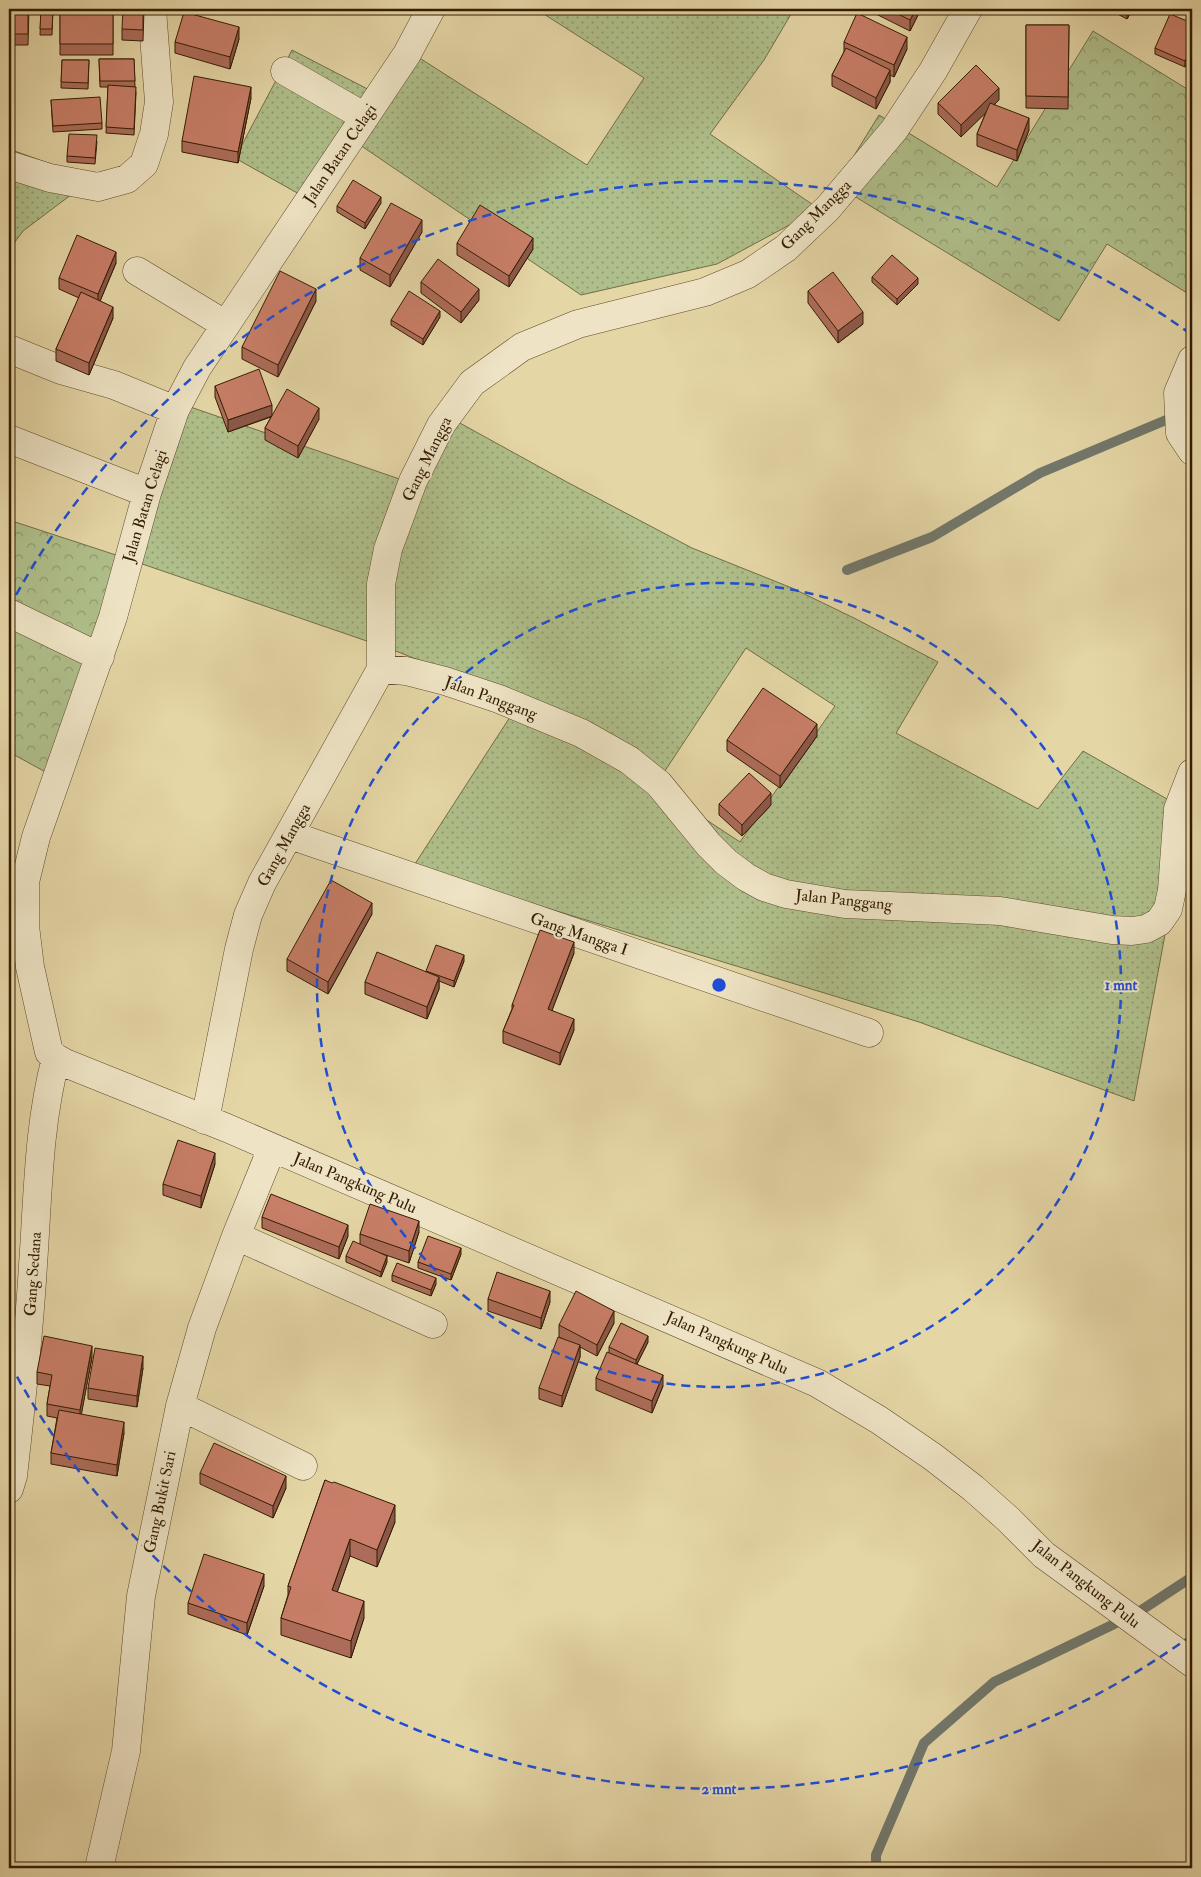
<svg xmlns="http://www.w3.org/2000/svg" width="1201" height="1877" font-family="'IM FELL Double Pica',serif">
<defs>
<pattern id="green-dots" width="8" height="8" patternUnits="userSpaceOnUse" patternTransform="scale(1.25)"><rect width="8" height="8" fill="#afbf8b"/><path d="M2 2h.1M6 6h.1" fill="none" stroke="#8f9a6f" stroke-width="1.8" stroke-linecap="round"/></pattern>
<pattern id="forest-crowns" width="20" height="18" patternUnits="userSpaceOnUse" patternTransform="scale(1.25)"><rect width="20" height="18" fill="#afbf8b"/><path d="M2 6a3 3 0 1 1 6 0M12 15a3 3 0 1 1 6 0" fill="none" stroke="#8f9a6f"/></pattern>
</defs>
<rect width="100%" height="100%" fill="#e5d6a6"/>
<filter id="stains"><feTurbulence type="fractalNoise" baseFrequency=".004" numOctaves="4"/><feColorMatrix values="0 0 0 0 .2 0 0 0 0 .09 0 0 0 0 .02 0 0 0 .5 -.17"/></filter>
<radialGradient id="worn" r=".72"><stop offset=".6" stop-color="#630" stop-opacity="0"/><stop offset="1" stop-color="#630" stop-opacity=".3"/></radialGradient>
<path fill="url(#green-dots)" stroke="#726e46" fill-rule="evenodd" d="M536 9H794L764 60 710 134 819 209 717 264 581 295 360 145 299 194 235 158 292 50 383 97 407 50 587 165 644 78Z
M9 149 92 179 23 231 9 250Z
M173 401 411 483 438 411 565 481 692 548 792 588 856 619 938 662 896 733 1038 809 1083 751 1174 803 1167 924 1134 1101 919 1022 413 867 521 700 393 650 119 556ZM746 648 835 706 740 842 655 786Z"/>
<path fill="url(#forest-crowns)" stroke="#726e46" d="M1093 31 1192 92V296L1107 244 1059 321 836 185 879 115 997 187Z
M9 520 119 556 62 781 9 752Z"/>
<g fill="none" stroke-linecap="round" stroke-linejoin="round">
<path stroke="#72786c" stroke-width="10" d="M847 570 932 537 1040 473 1178 415
M876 1868V1855L924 1743 994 1682 1137 1613 1192 1577"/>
<g stroke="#604a2b" stroke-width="29">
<path id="minor" d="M431 9 407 54 197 368 175 410 147 493 113 617 36 837 25 882V926L30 967 49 1052 56 1058 65 1063 227 1128 817 1383 879 1420 933 1457 973 1488 1008 1519 1044 1555 1192 1663
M285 71 365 117
M9 165 50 178 98 187 127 179 144 164 154 134 159 102 152 9
M137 271 226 325
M9 349 61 370 114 385 175 410
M1192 360 1178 393 1180 433 1192 451
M9 439 147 493
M9 613 100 657
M381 669 406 671 445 681 499 699 581 733 629 760 659 784 709 845 726 862 746 877 764 887 786 894 845 904 1000 911 1112 930 1132 931 1146 929 1159 922 1168 909 1172 890 1178 809 1192 773
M290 835 869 1033
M205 1120 239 949 248 915 262 883 381 669V584L388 549 413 481 441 425 472 383 522 347 578 324 705 292 748 274 786 248 828 208 894 130 933 71 968 9
M236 1236 433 1324
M180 1406 303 1466
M9 1489 13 1476C21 1406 29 1336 33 1265 38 1196 38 1126 56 1058
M99 1868 126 1751 141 1596 180 1406 202 1328 236 1236 272 1148"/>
</g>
<use href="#minor" stroke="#eee4c5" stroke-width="28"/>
</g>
<path fill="#ac6c59" stroke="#341c02" d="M9 9H29L28 45H9Z
M41 9H53L52 35H40Z
M59 9H113V55H60V13H59Z
M144 9 143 41 122 40V29Z
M851 9H863L860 14Z
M872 9H921L910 31 872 12Z
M1108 9H1133L1127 19Z
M1192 23 1185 67 1155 54V48Z
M1026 25H1069L1068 109 1026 108Z
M239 39 230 69 175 53V42Z
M844 42 907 49 894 77 890 75V82L876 109 832 86V75L844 52Z
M99 59H134L135 87 136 93 134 135 106 133 108 87H100Z
M62 60H89L88 89 61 88Z
M251 98 238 163 182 152V141Z
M51 100 102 123V129L53 132Z
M999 100 994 104 1029 130 1017 161 977 146V134L986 112 961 137 938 114V103Z
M97 141 95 164 67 162V156Z
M381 203 365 229 337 212V206Z
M422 232 390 287 360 270V258Z
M457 243 533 249 509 287 457 255Z
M116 263 100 301 113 318 89 375 56 361V349L79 298 59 289V278Z
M872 277 918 284 897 305 872 282Z
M421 282 479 300 461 323 421 293Z
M808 291 863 324 838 343 808 303Z
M316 301 278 377 242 359V347Z
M440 317 423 345 391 325V320Z
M215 386 272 415 319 419 298 458 265 440V428L271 417 228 432 215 397Z
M817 736 780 788 727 751V740Z
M719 804 771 805 742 836 719 815Z
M372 914 328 994 287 971V959Z
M574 953 552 1010 574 1030 560 1065 503 1043V1031L512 1009V1005Z
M464 961 454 987 439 981V989L427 1019 365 994V982L426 972V971Z
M215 1164 201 1208 163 1195V1184Z
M262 1217 348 1236 339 1259 262 1228Z
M419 1232 409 1263 380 1253 387 1262 381 1277 346 1262V1256L360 1244V1234Z
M461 1254 451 1280 418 1268V1262Z
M392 1275 436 1284 431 1296 392 1281Z
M488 1299 550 1302 541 1329 488 1311Z
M614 1323 597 1356 580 1347V1357L562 1407 539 1399V1388L565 1340 559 1337V1325Z
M648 1342 637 1364 663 1386 652 1413 596 1390V1378L609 1353V1347Z
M92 1357 81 1414 124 1433 117 1476 51 1464V1453L57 1418 47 1416V1404L50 1386 37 1384V1372Z
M143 1368 137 1407 88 1399V1388Z
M200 1473 286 1488 273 1518 200 1484Z
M325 1480 395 1522 377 1567 350 1556 337 1592 364 1618 351 1658 281 1635V1618L288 1595V1586Z
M264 1586 247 1635 188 1614V1603Z"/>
<path fill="#8c5849" stroke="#341c02" d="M860 9H863L860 14Z
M916 9H921L910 31V20Z
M1130 9H1133L1127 19V13Z
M239 27V39L230 69V57Z
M907 37V49L894 77V65Z
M1192 46V51L1185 67V61Z
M890 70V82L876 109V98Z
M251 87V98L238 163V152Z
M999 88V100L961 137V125Z
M1029 118V130L1017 161V150Z
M381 197V203L365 229V223Z
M422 220V232L390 287V275Z
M533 238V249L509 287V276Z
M116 252V263L98 306V294Z
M918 278V284L897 305V299Z
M316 289V301L278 377V365Z
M479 289V300L461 323V312Z
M113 307V318L89 375V363Z
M440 311V317L423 345V339Z
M863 312V324L838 343V331Z
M272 405V416L228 432V420Z
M319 408V419L298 458V446Z
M817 724V736L780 788V776Z
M771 793V805L742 836V825Z
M372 903V914L328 994V982Z
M574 942V953L548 1021V1009Z
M464 955V961L454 987V981Z
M439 977V989L427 1019V1007Z
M574 1019V1030L560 1065V1053Z
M215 1153V1164L201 1208V1196Z
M419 1221V1232L409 1263V1251Z
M348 1225V1236L339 1259V1247Z
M461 1248V1254L451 1280V1274Z
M387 1256V1262L381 1277V1272Z
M436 1278V1284L431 1296V1290Z
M550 1291V1302L541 1329V1318Z
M614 1311V1323L597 1356V1345Z
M648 1336V1342L636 1366V1360Z
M580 1345V1357L562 1407V1396Z
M92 1346V1357L80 1422V1410Z
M143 1356V1368L137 1407V1396Z
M663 1375V1386L652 1413V1401Z
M124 1422V1433L117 1476V1465Z
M286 1476V1488L273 1518V1506Z
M395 1505V1522L377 1567V1550Z
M350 1539V1556L332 1607V1590Z
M264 1574V1586L247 1635V1623Z
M364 1601V1618L351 1658V1641Z"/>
<path fill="#c87e68" stroke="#341c02" d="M9 9H28V34H9Z
M41 9H53L52 29H40Z
M60 9H113V44H60Z
M123 9H143V30L122 29Z
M888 9H916L910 20Z
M1119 9H1130L1127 13Z
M184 12 239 27 230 57 175 42Z
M857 13 907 37 894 65 844 42Z
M1170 14 1192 23V46L1185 61 1155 48Z
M1026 25H1069L1068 97 1026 96Z
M846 48 890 70 876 98 832 75Z
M99 59H134L135 81H100Z
M62 60H89L88 83 61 82Z
M976 65 999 88 961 125 938 103Z
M194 76 251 87 238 152 182 141Z
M108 85 136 87 134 129 106 127Z
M100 97 102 123 53 126 51 100Z
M990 103 1029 118 1017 150 977 134Z
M69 134 97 135 95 158 67 156Z
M353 180 381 197 365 223 337 206Z
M391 203 422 220 390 275 360 258Z
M480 205 533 238 509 276 457 243Z
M77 235 116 252 98 294 59 278Z
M892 255 918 278 897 299 872 277Z
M438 259 479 289 461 312 421 282Z
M280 271 316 289 278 365 242 347Z
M833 272 863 312 838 331 808 291Z
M409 291 440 311 423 339 391 320Z
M81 292 113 307 89 363 56 349Z
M259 369 272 405 228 420 215 386Z
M287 389 319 408 298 446 265 428Z
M763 688 817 724 780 776 727 740Z
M749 773 771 793 742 825 719 804Z
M331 880 372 903 328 982 287 959Z
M540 930 574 942 548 1009 574 1019 560 1053 503 1031 514 1005H512Z
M436 945 464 955 454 981 426 971Z
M377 952 439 977 427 1007 365 982Z
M178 1140 215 1153 201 1196 163 1184Z
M271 1194 348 1225 339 1247 262 1217Z
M370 1204 419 1221 409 1251 360 1234Z
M428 1236 461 1248 451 1274 418 1262Z
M353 1241 387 1256 381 1272 346 1256Z
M397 1263 436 1278 431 1290 392 1275Z
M497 1272 550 1291 541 1318 488 1299Z
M576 1291 614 1311 597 1345 559 1325Z
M621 1323 648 1336 636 1360 609 1347Z
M44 1336 92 1346 80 1410 47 1404 52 1375 37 1372Z
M558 1337 580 1345 562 1396 539 1388Z
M95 1348 143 1356 137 1396 88 1388Z
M607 1352 663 1375 652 1401 596 1378Z
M59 1410 124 1422 117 1465 51 1453Z
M214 1443 286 1476 273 1506 200 1473Z
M325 1480 332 1483 334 1482 395 1505 377 1550 350 1539 332 1590 364 1601 351 1641 281 1618 291 1587 288 1586Z
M204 1554 264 1574 247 1623 188 1603Z"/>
<g fill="none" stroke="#1d4ed8" stroke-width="2.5" stroke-dasharray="9 6">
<circle cx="719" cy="985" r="402"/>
<path d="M1192 1635A804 804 0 0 1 9 1362M9 608A804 804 0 0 1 1192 335"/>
</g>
<g text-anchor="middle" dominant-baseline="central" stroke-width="4" stroke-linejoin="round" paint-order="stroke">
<g font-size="16" fill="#341c02" stroke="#eee4c5">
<text transform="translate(340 154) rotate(-56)">Jalan Batan Celagi</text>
<text transform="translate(816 215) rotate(-45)">Gang Mangga</text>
<text transform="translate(427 459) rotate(-64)">Gang Mangga</text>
<text transform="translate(145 506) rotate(-73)">Jalan Batan Celagi</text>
<text transform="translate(491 698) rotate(20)">Jalan Panggang</text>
<text transform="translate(284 845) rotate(-61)">Gang Mangga</text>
<text transform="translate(844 900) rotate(6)">Jalan Panggang</text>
<text transform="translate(579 934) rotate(19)">Gang Mangga I</text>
<text transform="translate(355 1183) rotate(23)">Jalan Pangkung Pulu</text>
<text transform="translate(33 1274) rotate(-86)">Gang Sedana</text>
<text transform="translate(727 1343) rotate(24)">Jalan Pangkung Pulu</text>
<text transform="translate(160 1502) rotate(-78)">Gang Bukit Sari</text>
<text transform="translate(1086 1584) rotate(38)">Jalan Pangkung Pulu</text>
</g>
</g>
<circle cx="719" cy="985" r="8" fill="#1d4ed8" stroke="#eee4c5" stroke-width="2.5"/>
<g font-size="15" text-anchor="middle" font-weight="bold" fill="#1d4ed8" stroke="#eee4c5" stroke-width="4" stroke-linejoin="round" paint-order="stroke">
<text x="1121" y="990">1 mnt</text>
<text x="719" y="1794">2 mnt</text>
</g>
<rect width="1201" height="1877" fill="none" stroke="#e5d6a6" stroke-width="30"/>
<rect x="10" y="10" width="1181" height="1857" fill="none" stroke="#341c02" stroke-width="2.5"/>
<rect x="15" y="15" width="1171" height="1847" fill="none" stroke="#341c02"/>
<rect width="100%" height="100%" filter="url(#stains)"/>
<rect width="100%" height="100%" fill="url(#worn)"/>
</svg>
